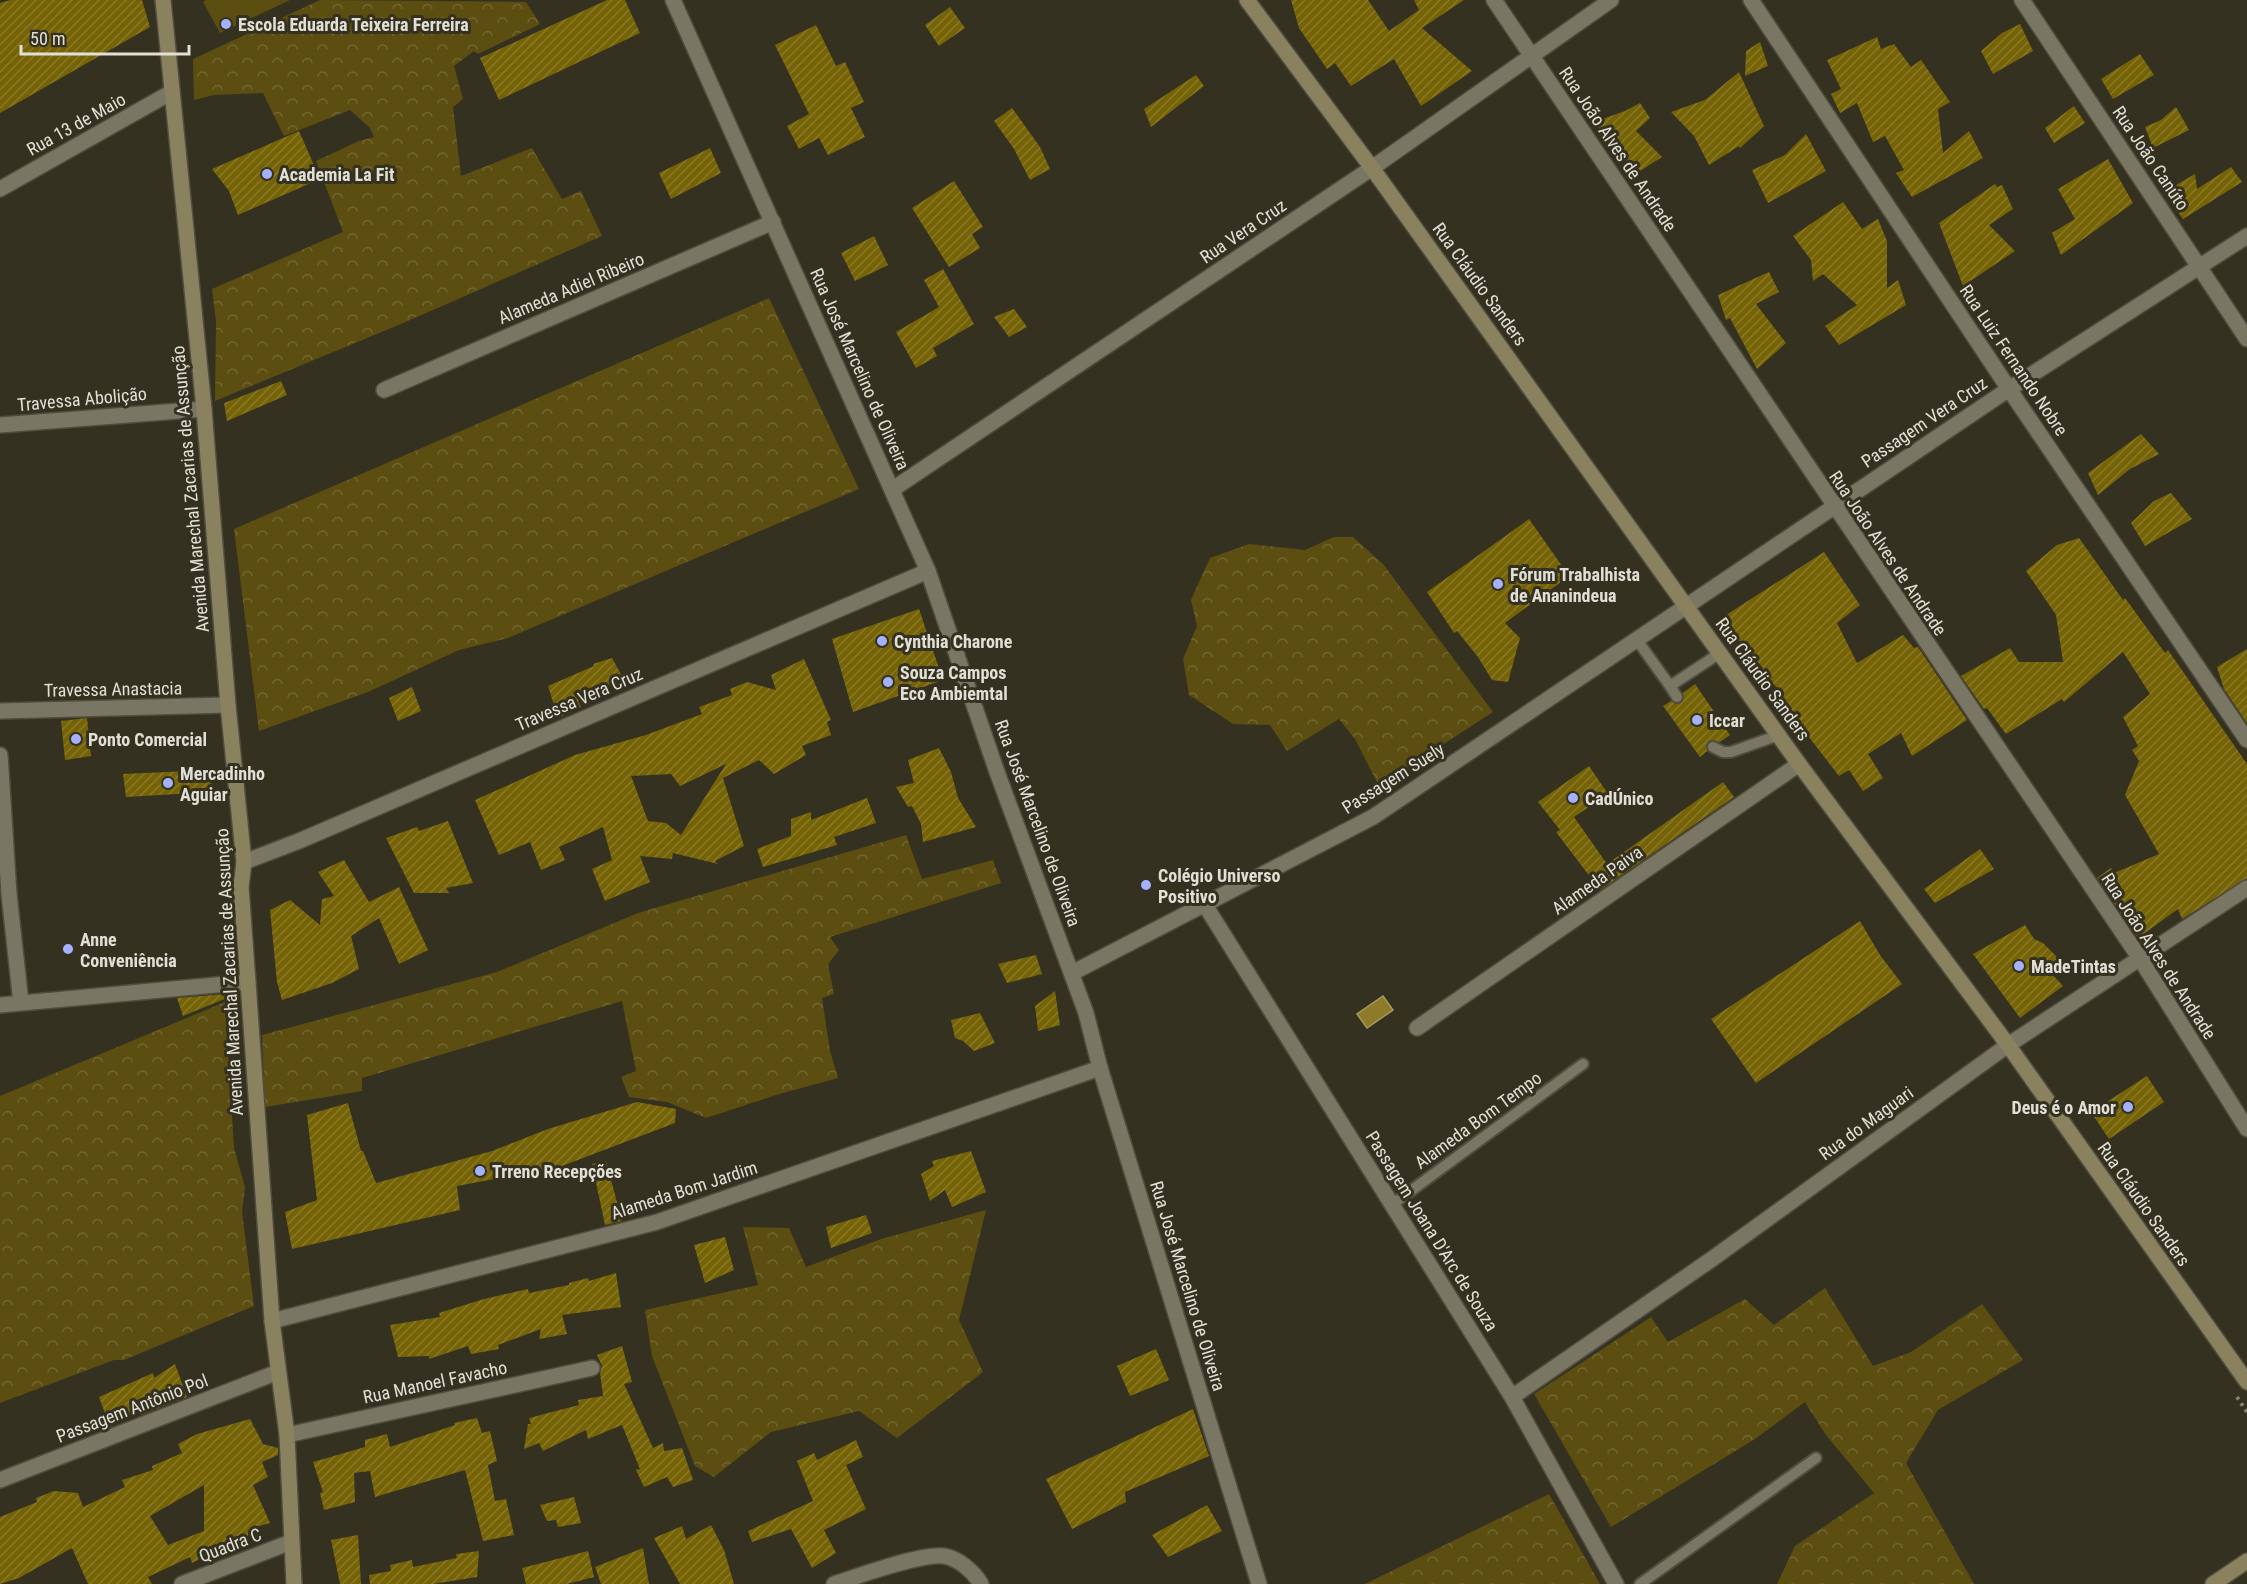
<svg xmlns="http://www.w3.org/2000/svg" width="2247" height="1584" font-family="'Roboto Condensed',sans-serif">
<defs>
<pattern id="forest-crowns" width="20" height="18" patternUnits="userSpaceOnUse" patternTransform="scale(1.5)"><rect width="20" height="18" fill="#5b4e10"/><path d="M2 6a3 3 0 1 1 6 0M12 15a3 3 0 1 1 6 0" fill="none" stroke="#726732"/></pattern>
<pattern id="building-hatch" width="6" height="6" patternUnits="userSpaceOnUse" patternTransform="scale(1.5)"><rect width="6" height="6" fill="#756306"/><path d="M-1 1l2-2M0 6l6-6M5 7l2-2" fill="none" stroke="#88792a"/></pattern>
</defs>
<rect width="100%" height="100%" fill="#353121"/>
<path fill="url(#forest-crowns)" d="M320 0 526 2 540 24 478 54 474 51 454 66 463 99 453 107 461 176 532 148 562 199 581 191 602 236 401 324 215 401 216 321 212 289 343 232 316 161 359 141 374 137 370 128 350 110 284 136 263 93 214 95 194 100 193 59Z
M769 298 859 489 508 638 459 650 368 692 259 731 234 529Z
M1334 537H1353L1383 564 1493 712 1379 786 1355 739 1339 719 1287 751 1270 725 1233 724 1189 695 1183 659 1197 626 1191 600 1210 558 1249 544 1305 550Z
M906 835 922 879 993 860 1001 883 830 937 839 950 828 964 834 994 822 998 830 1051 838 1078 776 1095 706 1118 667 1102 629 1097 621 1077 636 1071 622 1001 362 1078V1091L265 1107 262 1035 497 972 638 913Z
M225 1002 234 1148 245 1187 242 1212 254 1306 124 1360H114L0 1403V1096Z
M986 1210 959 1320 983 1372 897 1438 859 1411 771 1432 714 1477 695 1466 652 1356 645 1310 758 1285 743 1227 789 1228 806 1267 881 1239Z
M1825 1288 1873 1366 1911 1352 1982 1304 2023 1360 1938 1410 1906 1463 1974 1584H1777L1795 1546 1874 1493 1826 1435 1805 1402 1755 1439 1611 1527 1534 1394 1651 1317 1668 1342 1745 1299 1774 1325Z
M1549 1494 1600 1584H1365Z"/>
<path fill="#5b4e10" d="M206 0H290L220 33 203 2Z"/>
<path fill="#8d7b2a" stroke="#a6995e" stroke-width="1.5" d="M1383 996 1393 1010 1367 1028 1357 1014Z"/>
<path fill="url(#building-hatch)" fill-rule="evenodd" d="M11 0H142L150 27 0 113V3Z
M607 0H625L640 33 499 100 480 58Z
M1291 0H1368L1389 31 1419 10 1414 0H1464L1422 28 1472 71 1421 106 1394 59 1351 86 1335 63 1327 69 1299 28Z
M950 7 965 28 939 46 925 25Z
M2020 24 2033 51 1993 74 1981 51 2002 33Z
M816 25 836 66 845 62 864 102 851 108 865 137 828 155 819 138 799 149 787 126 809 114 775 45Z
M1877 37 1881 49 1894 44 1911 67 1921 60 1950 102 1938 109 1943 153 1969 131 1983 158 1912 197 1896 173 1904 170 1885 136 1873 142 1857 103 1840 113 1831 94 1841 89 1827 60Z
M1760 42 1768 66 1745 76 1746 51Z
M2140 54 2154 75 2113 99 2101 79Z
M1739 72 1764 126 1740 148 1739 146 1709 165 1694 136 1671 112 1705 100Z
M1196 75 1204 86 1151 127 1144 109Z
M1640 103 1650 118 1636 131 1662 157 1632 176 1614 139 1603 143 1594 122 1625 111Z
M2074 106 2085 123 2054 143 2045 128Z
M2176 107 2189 130 2153 148 2145 127 2161 120Z
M1012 108 1040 147 1050 169 1030 180 1014 149 994 121Z
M299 131 320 179 238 215 229 191 212 169Z
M1806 134 1826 171 1768 203 1752 170 1785 155Z
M710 148 721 173 671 199 659 173Z
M2108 159 2133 203 2061 255 2052 233 2075 219 2058 189Z
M2231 167 2242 182 2183 219 2164 192 2195 174 2197 189Z
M954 181 983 227 972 234 980 248 949 267 912 208Z
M1995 184 1997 187 2002 185 2013 209 1989 225 2015 251 1963 286 1939 223Z
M1843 202 1862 229 1878 219 1887 241V288L1898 280 1906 305 1839 345 1825 326 1857 305 1823 274 1813 281 1811 260 1793 236Z
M874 236 888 265 855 281 841 253Z
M943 269 974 324 933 348 937 356 916 368 896 332 939 307 924 280Z
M1769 272 1779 292 1756 304 1786 343 1757 369 1730 318 1726 320 1718 295Z
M1014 309 1027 327 1009 337 994 317Z
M281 381 287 395 227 421 224 403Z
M2141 434 2159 454 2130 469 2098 495 2088 473Z
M2171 493 2192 519 2145 546 2131 523 2154 501Z
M1529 519 1569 576 1505 623 1520 638 1508 682 1492 680 1478 657 1457 631 1454 633 1427 592Z
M2079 538 2123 600 2125 598 2165 653 2168 650 2247 764V878L2182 919 2178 909 2138 938 2097 878 2111 868 2114 873 2159 854 2125 795 2139 761 2132 750 2138 746 2123 717 2150 694 2123 652 2064 702 2062 699 2006 734 1987 708 1984 709 1961 676 2010 648 2019 662H2063L2056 615 2026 571 2057 545Z
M1824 552 1860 605 1837 623 1857 663 1903 635 1914 648 1918 647 1967 720 1912 756 1901 733 1868 754 1883 778 1863 791 1849 770 1839 776 1795 719 1774 684 1768 689 1758 672 1763 668 1720 619Z
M919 609 943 680 853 712 832 639Z
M2247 649V723L2224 689 2217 667Z
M612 658 623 678 578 701 581 707 558 718 548 686 594 666 593 664Z
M804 659 831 720 827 722 831 735 802 746 806 755 774 774 759 760 723 778 744 846 715 861 718 864 673 853 672 859 640 856 650 882 605 901 592 869 612 860 603 827 559 847 565 860 541 870 530 842 499 855 475 800 575 755 646 735 702 714 699 707 732 695 730 689 747 682 776 690 771 675ZM726 764 681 835 666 823 648 821 631 776 671 774 680 786Z
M1695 684 1730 735 1720 742 1708 741 1707 751 1700 757 1663 706 1671 701 1677 704 1681 703 1683 693Z
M412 687 421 711 398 721 389 698Z
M87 718 91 756 65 760 61 721Z
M939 748 951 772 958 798 976 827 923 842 921 824 912 806 908 807 896 787 914 783 908 760Z
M1589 766 1608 794 1574 817 1607 864 1723 782 1734 797 1600 890 1556 832 1560 830 1538 802Z
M212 770 211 792 126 797 123 774Z
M867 798 876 823 834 837 837 845 763 867 757 849 791 836V819L811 812V820Z
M448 821 473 883 446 888 449 893H414L386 838 417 827 419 831Z
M1980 849 1994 869 1935 903 1924 889Z
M344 860 369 902 399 887 428 950 399 964 379 918 351 936 359 969 332 983 282 1000 277 982 270 910 290 900 320 925 322 899 334 896 318 872Z
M1860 921 1880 955 1902 984 1756 1083 1711 1019Z
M2025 925 2034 939 2043 943 2061 961 2050 972 2063 986 2020 1018 1973 954Z
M1036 955 1042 974 1007 983 998 964Z
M1055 991 1060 1025 1038 1031 1035 1006Z
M239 993 183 1016 177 998Z
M980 1013 995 1043 974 1051 963 1041 955 1038 951 1020Z
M2147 1076 2164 1102 2109 1139 2091 1112Z
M637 1102 676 1109 675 1123 562 1166 457 1186 460 1210 292 1249 285 1212 317 1200 307 1115 348 1103 361 1151H363L376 1183 492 1151 548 1129Z
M971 1151 986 1192 952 1207 945 1190 930 1201 921 1174 934 1166 932 1161Z
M606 1161 622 1221 605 1225 592 1164Z
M866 1215 872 1233 831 1248 826 1227Z
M725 1237 734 1270 705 1283 694 1245Z
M616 1273 621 1307 562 1315 567 1334 539 1339 541 1329 498 1345 499 1349 471 1354 468 1346 429 1359V1356L398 1357 390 1325 440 1317 439 1313 484 1299 528 1289 529 1293 569 1285V1283L588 1278 589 1281Z
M622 1346 632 1382 624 1384 653 1448 663 1443 664 1451 682 1448 693 1480 673 1487 667 1477 644 1487 636 1470 640 1469 622 1425 588 1439 586 1430 543 1451 539 1443 524 1449 528 1424H531L529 1418 579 1405 578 1400 603 1396 600 1373 602 1366 597 1355Z
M1156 1349 1169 1380 1130 1396 1117 1366Z
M175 1364 187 1397 141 1415 140 1410 110 1427 99 1397 153 1373 154 1378Z
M1193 1409 1209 1456 1125 1492 1126 1502 1072 1529 1046 1479Z
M477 1418 482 1433 490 1431 497 1461 488 1465 495 1501 506 1499 514 1535 483 1541 465 1470 375 1497 370 1471 354 1473 355 1502 324 1510 320 1493 323 1492 313 1462 365 1447V1440L387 1434 390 1447 455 1425 454 1423Z
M250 1419 263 1444 278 1448V1455L262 1462 268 1477 253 1485 270 1523 252 1528 253 1533 192 1563 190 1557 148 1577 152 1584H88L72 1548 19 1578 0 1584V1517L37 1502 36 1498 54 1491 78 1493 83 1507 125 1487 122 1480 153 1470 152 1466 182 1453 178 1444 197 1434ZM204 1485V1531L168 1545 150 1516Z
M856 1440 863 1457 846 1465 866 1509 824 1530 836 1553 812 1568 791 1529 752 1542 748 1531 813 1501 797 1461 814 1453 817 1460Z
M574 1497 581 1523 558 1527 556 1520 547 1521 540 1505Z
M1207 1505 1222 1531 1168 1557 1152 1535Z
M711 1525 724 1550 734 1584H680L654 1538 682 1526 686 1539Z
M358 1535 361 1584H340L331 1540Z
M643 1548 649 1584H601L595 1567Z
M479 1551 477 1577 433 1584H370L369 1575 391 1571 390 1565 412 1560 413 1567 457 1558 456 1554Z
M588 1551 594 1577 567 1584H526L522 1568Z"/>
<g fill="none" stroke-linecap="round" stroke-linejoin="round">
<g stroke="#4f4d3f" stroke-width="14">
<path id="service" d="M1637 640 1670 686
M1677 697 1670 686 1720 653
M1713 747 1723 752H1731L1779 735
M1393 1204 1583 1064
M1640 1584 1816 1458"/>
</g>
<g stroke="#4f4d3f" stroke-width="18">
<path id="minor" d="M1494 0 2139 957 2247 1129
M1751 0 2009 389 2247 740
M2022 0 2247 339
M0 189 170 93
M384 390 773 222
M0 425 204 409
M893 489 1372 168 1611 0
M0 711 228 705
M0 755 9 894 21 1003
M244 862 299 841 928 571
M1205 905 1512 1397 1616 1584
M1072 973 1373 817 2009 389 2247 236
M0 1005 248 982
M1417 1028 1799 764
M272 1321 657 1222 1100 1068
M1512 1397 1712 1259 2008 1045 2247 888
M287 1435 592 1368
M0 1480 278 1372
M182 1584 291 1542
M834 1584C858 1576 921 1553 944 1556 958 1558 974 1572 981 1584"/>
</g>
<g stroke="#4f4d3f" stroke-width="18">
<path id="tertiary" d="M673 0 928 571 997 772 1086 1013 1100 1068 1259 1584"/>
</g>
<g stroke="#4f4d3f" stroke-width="18">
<path id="secondary" d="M163 0 204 409 228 705 244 862 241 887 248 982 272 1321 287 1435 294 1584
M1247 0 1372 168 1799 764 2008 1045 2247 1382
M2213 1584 2247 1561"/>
</g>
<path stroke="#868376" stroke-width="4" stroke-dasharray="3 4.5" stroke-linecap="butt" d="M2237 1397 2247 1412"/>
<use href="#service" stroke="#7a7664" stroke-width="10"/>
<use href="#minor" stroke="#7a7664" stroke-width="15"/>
<use href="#tertiary" stroke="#7a7664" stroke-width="15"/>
<use href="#secondary" stroke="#8a825f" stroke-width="15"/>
</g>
<g fill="#a5b1fc" stroke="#353121" stroke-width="2">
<circle cx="226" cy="24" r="6"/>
<circle cx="267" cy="174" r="6"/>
<circle cx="1498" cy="584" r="6"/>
<circle cx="882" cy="641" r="6"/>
<circle cx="888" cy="682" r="6"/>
<circle cx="1697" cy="720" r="6"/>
<circle cx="76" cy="739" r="6"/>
<circle cx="168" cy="783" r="6"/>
<circle cx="1573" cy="798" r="6"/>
<circle cx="1146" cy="885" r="6"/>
<circle cx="68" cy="949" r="6"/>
<circle cx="2019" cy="966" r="6"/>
<circle cx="2128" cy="1107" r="6"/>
<circle cx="480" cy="1171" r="6"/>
</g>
<g text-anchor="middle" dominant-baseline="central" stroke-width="6" stroke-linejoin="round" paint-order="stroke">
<g font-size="18" font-weight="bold" fill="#e2e0d6" stroke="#353121" text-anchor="start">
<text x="238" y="24">Escola Eduarda Teixeira Ferreira</text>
<text x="279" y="174">Academia La Fit</text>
<text x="1510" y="574">Fórum Trabalhista<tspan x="1510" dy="21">de Ananindeua</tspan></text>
<text x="894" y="641">Cynthia Charone</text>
<text x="900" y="672">Souza Campos<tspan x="900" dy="21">Eco Ambiemtal</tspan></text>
<text x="1709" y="720">Iccar</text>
<text x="88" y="739">Ponto Comercial</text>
<text x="180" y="773">Mercadinho<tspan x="180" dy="21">Aguiar</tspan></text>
<text x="1585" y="798">CadÚnico</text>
<text x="1158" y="875">Colégio Universo<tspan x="1158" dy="21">Positivo</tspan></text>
<text x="80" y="939">Anne<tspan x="80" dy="21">Conveniência</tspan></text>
<text x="2031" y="966">MadeTintas</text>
<text x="2116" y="1107" text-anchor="end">Deus é o Amor</text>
<text x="492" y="1171">Trreno Recepções</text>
</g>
<g font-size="18" fill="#e2e0d6" stroke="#353121">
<text transform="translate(76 124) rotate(-29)">Rua 13 de Maio</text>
<text transform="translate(1618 149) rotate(56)">Rua João Alves de Andrade</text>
<text transform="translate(2151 158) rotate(56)">Rua João Canúto</text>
<text transform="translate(1243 231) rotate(-34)">Rua Vera Cruz</text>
<text transform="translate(1480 284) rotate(54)">Rua Cláudio Sanders</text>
<text transform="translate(571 288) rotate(-23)">Alameda Adiel Ribeiro</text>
<text transform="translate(2014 360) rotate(56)">Rua Luiz Fernando Nobre</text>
<text transform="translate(860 369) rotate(66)">Rua José Marcelino de Oliveira</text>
<text transform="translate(82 399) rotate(-5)">Travessa Abolição</text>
<text transform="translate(1924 422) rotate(-34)">Passagem Vera Cruz</text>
<text transform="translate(190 489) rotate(-95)">Avenida Marechal Zacarias de Assunção</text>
<text transform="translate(1888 553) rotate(56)">Rua João Alves de Andrade</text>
<text transform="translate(1763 679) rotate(54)">Rua Cláudio Sanders</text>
<text transform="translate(113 689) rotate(-1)">Travessa Anastacia</text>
<text transform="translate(579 699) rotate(-23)">Travessa Vera Cruz</text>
<text transform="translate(1393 778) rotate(-32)">Passagem Suely</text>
<text transform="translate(1038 823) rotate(70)">Rua José Marcelino de Oliveira</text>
<text transform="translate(1597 880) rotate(-35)">Alameda Paiva</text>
<text transform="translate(2159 956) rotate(57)">Rua João Alves de Andrade</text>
<text transform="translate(229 972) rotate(-93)">Avenida Marechal Zacarias de Assunção</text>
<text transform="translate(1478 1120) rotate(-36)">Alameda Bom Tempo</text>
<text transform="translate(1866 1123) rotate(-36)">Rua do Maguari</text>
<text transform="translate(684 1190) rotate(-18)">Alameda Bom Jardim</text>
<text transform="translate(2144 1204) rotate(55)">Rua Cláudio Sanders</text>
<text transform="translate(1432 1231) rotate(58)">Passagem Joana D'Arc de Souza</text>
<text transform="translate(1188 1286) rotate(73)">Rua José Marcelino de Oliveira</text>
<text transform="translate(435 1382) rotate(-12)">Rua Manoel Favacho</text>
<text transform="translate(132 1408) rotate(-21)">Passagem Antônio Pol</text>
<text transform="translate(230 1545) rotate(-21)">Quadra C</text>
</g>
</g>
<path d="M21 45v9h168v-9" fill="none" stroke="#e2e0d6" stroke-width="3"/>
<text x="30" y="45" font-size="18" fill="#e2e0d6" stroke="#353121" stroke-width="4.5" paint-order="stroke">50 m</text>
</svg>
